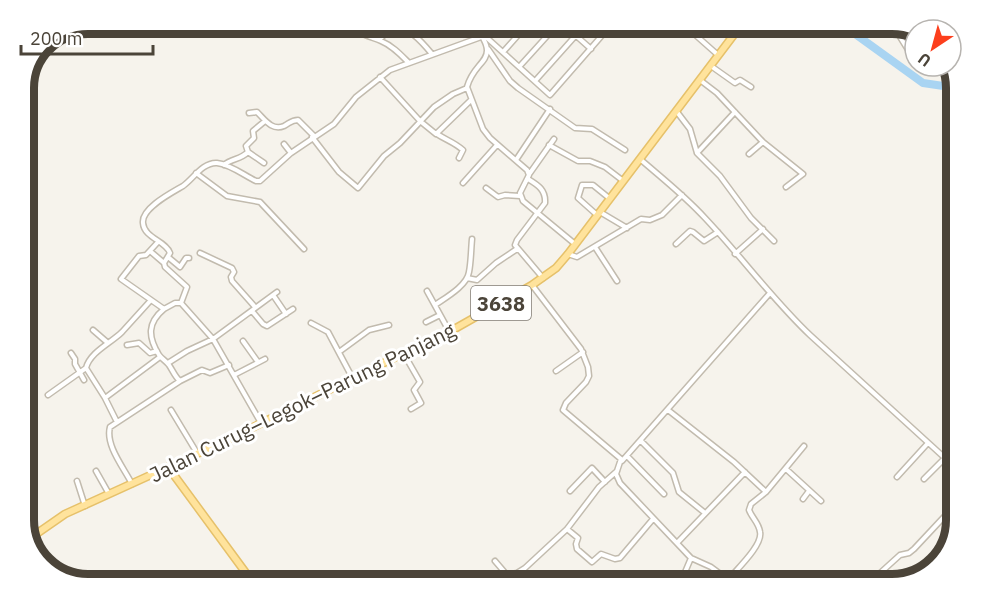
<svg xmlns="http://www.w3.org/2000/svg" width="981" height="608" font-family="'IBM Plex Sans',sans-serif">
<rect width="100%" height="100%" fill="#f6f3ec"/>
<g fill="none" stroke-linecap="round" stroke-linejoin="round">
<path stroke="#a9d4f2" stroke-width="8" d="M850 24 851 31 923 83 957 88"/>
<g stroke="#c2bbae" stroke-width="7">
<path id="street" d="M351 24C360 35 369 36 381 41 393 46 401 55 409 63
M473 24C504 62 475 57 467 87L483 129 490 138 527 170 529 175 520 193 523 201 575 244
M498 24 486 37 550 95 612 24
M563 24 591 49
M683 24 718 55
M723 24 734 34
M892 24 915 61
M379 40 391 28C408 25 422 42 432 54
M488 49 510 81 518 88 575 128 592 129 625 150
M503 52 528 24
M711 66 735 83 740 80 751 87
M918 66 924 68 928 66
M943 66 947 69 952 70
M519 67 558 24
M380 77 420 121 436 134 471 100
M700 80 717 93 763 142 803 174 786 187
M535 81 586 24
M677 112 690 129 697 153 720 176 751 218 774 241
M249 113 257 112C265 120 272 131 284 126 290 123 291 120 298 120L314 136
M437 134C446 140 454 142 463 150L459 158
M312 137 339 172 358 188 384 156 400 143 434 107 453 94 467 88
M284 144 291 153
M549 145 578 161H590L605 167 622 180
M248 152 264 163
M697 153 735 112
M749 154 763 142
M640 159C662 178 685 196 705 218 741 256 772 299 810 335L957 469
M516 160 550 109
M224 165C232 158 240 160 248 152L246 146 254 138 253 131 265 121
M196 173 227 196 260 202 304 249
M530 173 554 139
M528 179C538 185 546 190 545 203L517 240 515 245 543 278
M463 183 497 145
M486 188 498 197 505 195 520 196
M600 212 627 228
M597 215 578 198 582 185H593L609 198
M158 242 146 255 139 256 121 279 164 309 175 303H181L213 339 261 423
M676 244 690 231 693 232 704 241 718 232
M595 247 617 281
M150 251 164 263
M200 253 232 268 234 272 231 277 232 281 255 307
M568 254 577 257 641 219 650 220 662 215 682 195
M735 254 763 229
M168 257 180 267 186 258H189
M467 278 477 280 496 263 517 249
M532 285 581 349 588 367 589 376 586 382 566 403 563 410 621 459 616 474 620 483 691 558 711 567 734 584
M427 291 449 331
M273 295 286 314
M181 303 187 287 165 267 164 263 170 253C166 241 144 238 143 223 141 208 173 192 183 186 193 179 203 162 217 163 230 164 245 176 256 181H260L291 153 334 124 356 97 390 70 481 37
M435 305C445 298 467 286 469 272 471 262 471 250 472 239
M252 311 263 324 267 326 293 309
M426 322 440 315
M311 323 328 332 353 379
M93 330 108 343
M243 341 258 362
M127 345 139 343 150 353 157 351
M339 352 369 330 389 325
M71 353 75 359V364L84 380
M404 354 420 382 414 390 421 403 411 409
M168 363 187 351 213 339 277 292
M556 371 583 352
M234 375 265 359
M180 381 202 370 210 373 229 365
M48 395 86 368
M105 398 160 357
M171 410 197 453
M668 410 734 462 766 492
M117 422 105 398 86 368C90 352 111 343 122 332 132 321 142 310 151 300
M641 441 673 473 679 492 705 513
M627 456 664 494
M622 461 770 293
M786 469 821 501
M96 471 109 494
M897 477 928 443
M924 479 945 458
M77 481 85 506
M132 484C124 468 105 445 110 427L180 381C175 377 173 371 169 365 166 361 162 359 159 355 148 337 147 323 164 309
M570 491 592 468 605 482
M803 499 809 491
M567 529 578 538 576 544 577 549 592 562 601 554 615 559 620 558 653 519
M31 538 38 551V558
M677 543 745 472
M495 561 507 575 517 573 525 568 567 529 599 487 617 471
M728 580C737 569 763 545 760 532 759 523 752 518 749 510L751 504 766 492 804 446
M680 584 691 558
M717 584 724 576
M868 584 900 555 909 553 914 549 957 503"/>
</g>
<g stroke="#e6c16a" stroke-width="9">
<path id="primary" d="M168 467 254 584
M29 539 65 514 221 443 404 353 442 336 532 285 556 268 568 254 742 24"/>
</g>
<use href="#street" stroke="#fff" stroke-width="4"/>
<use href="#primary" stroke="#ffe39c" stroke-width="6"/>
</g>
<g text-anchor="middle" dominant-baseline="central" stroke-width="6" stroke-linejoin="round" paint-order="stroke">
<rect fill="#fff" stroke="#817c74" stroke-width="1.5" x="471" y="286" width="60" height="34" rx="4.5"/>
<g font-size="20" font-weight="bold" fill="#4b4439">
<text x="501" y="303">3638</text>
</g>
<g font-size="21" fill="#4b4439" stroke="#fff">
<text transform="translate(302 402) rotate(-26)">Jalan Curug–Legok–Parung Panjang</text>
</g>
</g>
<path d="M0 0H981V608H0ZM88 34H892A54 54 0 0 1 946 88V520A54 54 0 0 1 892 574H88A54 54 0 0 1 34 520V88A54 54 0 0 1 88 34Z" fill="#fff" fill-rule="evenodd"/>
<path fill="none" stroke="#4b4439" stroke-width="8" d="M88 34H892A54 54 0 0 1 946 88V520A54 54 0 0 1 892 574H88A54 54 0 0 1 34 520V88A54 54 0 0 1 88 34Z"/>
<g transform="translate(933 48) rotate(216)"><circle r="28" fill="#ffffff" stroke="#b7b4b0" stroke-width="1.5"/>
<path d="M0-4.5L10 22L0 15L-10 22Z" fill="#fc3f1d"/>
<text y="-9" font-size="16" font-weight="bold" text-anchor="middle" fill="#4b4439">U</text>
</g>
<path d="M21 45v9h132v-9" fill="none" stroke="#4b4439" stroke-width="3"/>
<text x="30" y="45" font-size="18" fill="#4b4439" stroke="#ffffff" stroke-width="4.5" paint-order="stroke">200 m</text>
</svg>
